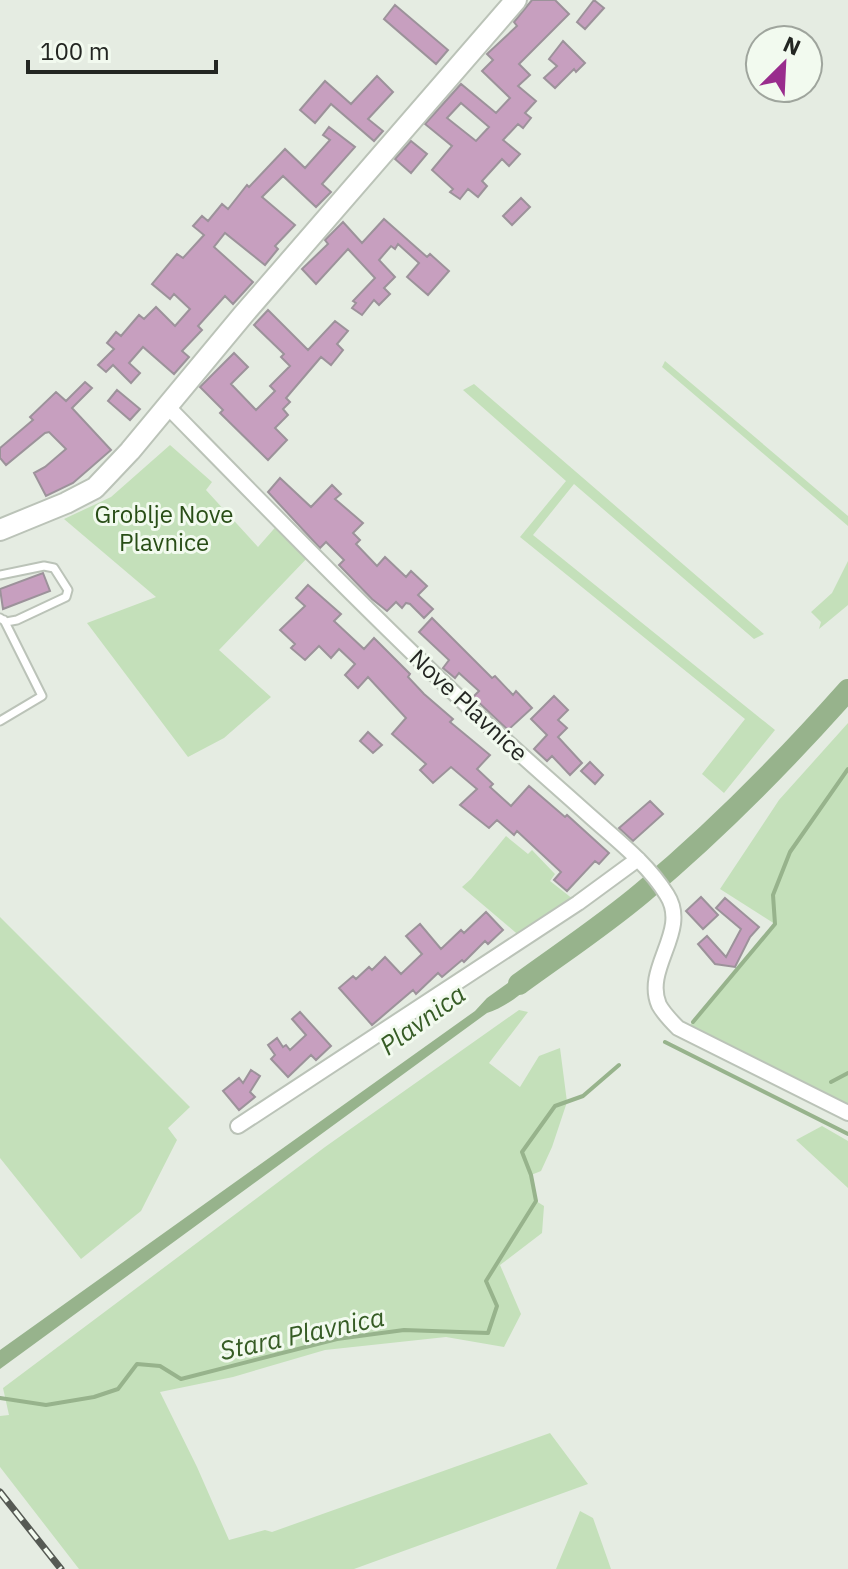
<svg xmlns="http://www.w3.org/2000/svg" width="848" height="1569" font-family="'IBM Plex Sans',sans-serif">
<rect width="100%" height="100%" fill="#e5ece2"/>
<path fill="#c4e0ba" d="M665 361 848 516V526L662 367Z
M474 384 764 634 754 639 574 484 533 535 775 730 724 793 702 774 745 719 520 537 566 481 463 390Z
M170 445 212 482 206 490 258 547 280 522 311 554 219 650 271 697 224 738 188 757 87 623 156 597 64 519 111 497Z
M848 561V605L819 629 821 622 811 612 832 593Z
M848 723V1113L685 1031 775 924 720 889 779 800Z
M506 836 528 854 532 850 555 874 550 881 578 903 522 938 462 887 471 879Z
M0 917 190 1107 168 1128 177 1140 141 1211 81 1259 0 1158Z
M519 1010 528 1012 489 1063 520 1087 539 1056 560 1048 567 1102 552 1147 541 1171 531 1175 536 1201 544 1206 542 1233 500 1265 521 1314 504 1347 446 1337 325 1350 233 1377 160 1392 197 1467 229 1540 265 1530 272 1532 550 1433 588 1484 354 1569H79L0 1467V1416L9 1415 3 1388 325 1147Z
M822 1126 848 1141V1188L796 1140Z
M580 1511 593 1518 611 1569H556Z"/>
<path fill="#97b38c" d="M536 963 542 967C534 987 507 1007 487 1013L0 1369V1350L475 1011 487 998Z"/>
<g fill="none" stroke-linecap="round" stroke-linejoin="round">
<path stroke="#97b38c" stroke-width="4" d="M693 1022 775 924 773 895 790 852 848 769
M665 1042 848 1134
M831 1082 848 1073
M0 1398 46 1405 94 1397 118 1389 137 1364 160 1366 181 1379 337 1339 404 1330 488 1333 497 1306 486 1281 536 1201 531 1175 522 1152 555 1106 583 1096 619 1065"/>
<path stroke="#97b38c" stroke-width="22" d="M519 984C560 954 604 925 643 892 717 830 784 762 848 690"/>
</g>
<path fill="#c79fbf" stroke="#9c929a" stroke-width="2" fill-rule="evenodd" d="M532 0H555L569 14 519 64 530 75 518 86 536 101 525 113 531 118 523 128 518 124 503 140 520 154 509 166 502 159 482 181 487 186 478 197 468 189 460 199 450 192 453 189 432 170 452 146 425 124 461 84 496 113 510 98 482 71 493 60 487 54 517 26 514 22ZM461 103 489 127 476 141 447 118Z
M594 0 604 8 585 29 577 22Z
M395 5 448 50 436 64 384 19Z
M563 41 585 63 576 72 574 69 555 88 544 78 557 66 549 59Z
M377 76 393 92 368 119 383 131 374 141 331 104 315 123 300 110 325 81 351 104Z
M329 127 355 147 322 184 331 192 316 207 283 176 262 197 295 225 275 246 278 249 265 265 225 233 214 247 253 282 233 304 225 296 198 326 202 330 182 351 189 357 174 374 143 347 129 363 140 373 131 383 113 365 106 372 98 365 114 349 107 343 116 332 121 336 139 315 144 319 156 307 175 326 190 309 174 294 170 299 152 284 177 254 183 258 204 235 193 226 202 216 208 221 222 204 228 209 247 185 249 187 285 149 305 168 330 140 323 135Z
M411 141 427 154 411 173 395 159Z
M521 198 530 207 512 225 503 216Z
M384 219 427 257 430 254 449 271 428 295 407 277 419 263 398 244 395 249 391 246 379 260 395 277 384 288 390 294 379 305 374 300 362 315 352 308 356 303 353 301 375 278 348 249 316 284 302 269 328 244 325 240 343 222 362 243Z
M268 310 308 350 335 321 348 331 337 344 343 350 331 365 321 357 286 398 290 402 283 409 288 415 275 428 287 440 268 460 220 413 223 410 200 387 234 353 248 367 231 384 256 410 275 391 270 386 290 366 281 357 284 354 254 325Z
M85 382 92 388 72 408 111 450 73 483 46 496 34 473 45 467 66 449 49 432 45 433 6 465 0 458V448L33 420 30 417 56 392 66 401Z
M117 390 140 409 130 420 108 401Z
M280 478 311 507 332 485 341 494 335 499 363 523 353 533 360 540 356 544 377 566 385 557 406 577 411 571 427 586 418 595 433 609 424 618 410 604 406 603 402 608 396 602 387 611 372 599 339 565 344 560 326 542 320 548 268 492Z
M43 573 50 591 3 609 0 589Z
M308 585 341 614 334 621 364 649 374 638 410 674 408 677 424 694 453 719 450 722 490 755 477 769 493 784 490 787 511 806 529 786 565 817 567 815 609 853 599 864 595 861 567 891 554 880 561 872 517 831 514 835 497 820 489 828 460 805 477 789 451 767 433 783 420 770 426 764 392 734 406 718 368 677 358 688 345 675 355 664 339 649 331 658 319 646 305 660 291 648 295 644 280 630 305 606 296 598Z
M432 618 492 678 495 676 513 695 516 691 532 708 508 730 473 697 479 691 459 673 455 678 443 668 449 660 419 632Z
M554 696 568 710 558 720 567 728 558 737 582 763 570 775 552 756 547 761 534 749 547 735 531 719Z
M368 732 382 745 373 753 360 741Z
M590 762 603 775 595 784 581 771Z
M650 801 663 814 633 841 619 828Z
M701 897 718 915 703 929 686 911Z
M725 898 759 927 750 937 735 967 715 964 698 944 707 936 726 957 741 929 716 908Z
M486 912 503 930 488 944 485 941 464 962 462 960 442 977 438 973 416 994 413 990 372 1025 339 988 353 976 356 979 369 967 372 970 385 957 401 974 422 954 406 936 420 924 441 949 461 930 464 933Z
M300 1012 331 1046 316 1060 311 1055 288 1077 271 1059 275 1055 268 1045 277 1038 283 1047 286 1045 290 1050 306 1035 292 1019Z
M251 1070 260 1076 250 1092 255 1097 239 1110 223 1091 239 1078 243 1083Z"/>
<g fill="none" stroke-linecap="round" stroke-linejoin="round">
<g stroke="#bbc3b8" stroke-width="11">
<path id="lane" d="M0 575 44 566 54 568 68 590 66 597 17 620 6 622 0 618
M0 721 42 696 4 620"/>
</g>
<g stroke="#bbc3b8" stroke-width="18">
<path id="street" d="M166 405C266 507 366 610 470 708 509 745 551 781 591 817 618 841 648 864 667 895 690 931 643 968 659 1005 664 1014 671 1021 678 1028L848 1113
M238 1126 578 903 638 859"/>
</g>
<g stroke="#bbc3b8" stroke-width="24">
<path id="secondary" d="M0 530 66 503 95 488 130 451 243 315 516 0"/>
</g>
<use href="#lane" stroke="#fff" stroke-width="7"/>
<use href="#street" stroke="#fff" stroke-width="14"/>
<use href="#secondary" stroke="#fff" stroke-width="20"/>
<g stroke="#565a54" stroke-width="7">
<path id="rail" d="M0 1492 61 1569"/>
</g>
<use href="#rail" stroke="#f2faef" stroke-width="4" stroke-dasharray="12" stroke-linecap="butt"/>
</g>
<g text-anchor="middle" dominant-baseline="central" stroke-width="6" stroke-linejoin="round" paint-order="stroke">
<g font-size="24" fill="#294e17" stroke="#f2faef">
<text x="164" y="514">Groblje Nove<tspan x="164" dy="28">Plavnice</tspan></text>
</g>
<g font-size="24" fill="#232622" stroke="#f2faef">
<text transform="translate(469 705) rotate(43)">Nove Plavnice</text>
</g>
<g font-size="26" font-style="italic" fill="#365c25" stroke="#f2faef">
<text transform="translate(422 1019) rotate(-36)">Plavnica</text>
<text transform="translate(302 1333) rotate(-12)">Stara Plavnica</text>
</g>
</g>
<g transform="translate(784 64) rotate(24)"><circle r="38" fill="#f2faef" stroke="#9fa59d" stroke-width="2"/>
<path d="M0-6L14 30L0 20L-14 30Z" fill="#992c8d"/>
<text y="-12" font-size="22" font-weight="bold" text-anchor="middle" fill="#232622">N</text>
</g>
<path d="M28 60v12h188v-12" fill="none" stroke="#232622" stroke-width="4"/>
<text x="40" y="60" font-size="24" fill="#232622" stroke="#f2faef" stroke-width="6" paint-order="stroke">100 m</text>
</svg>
